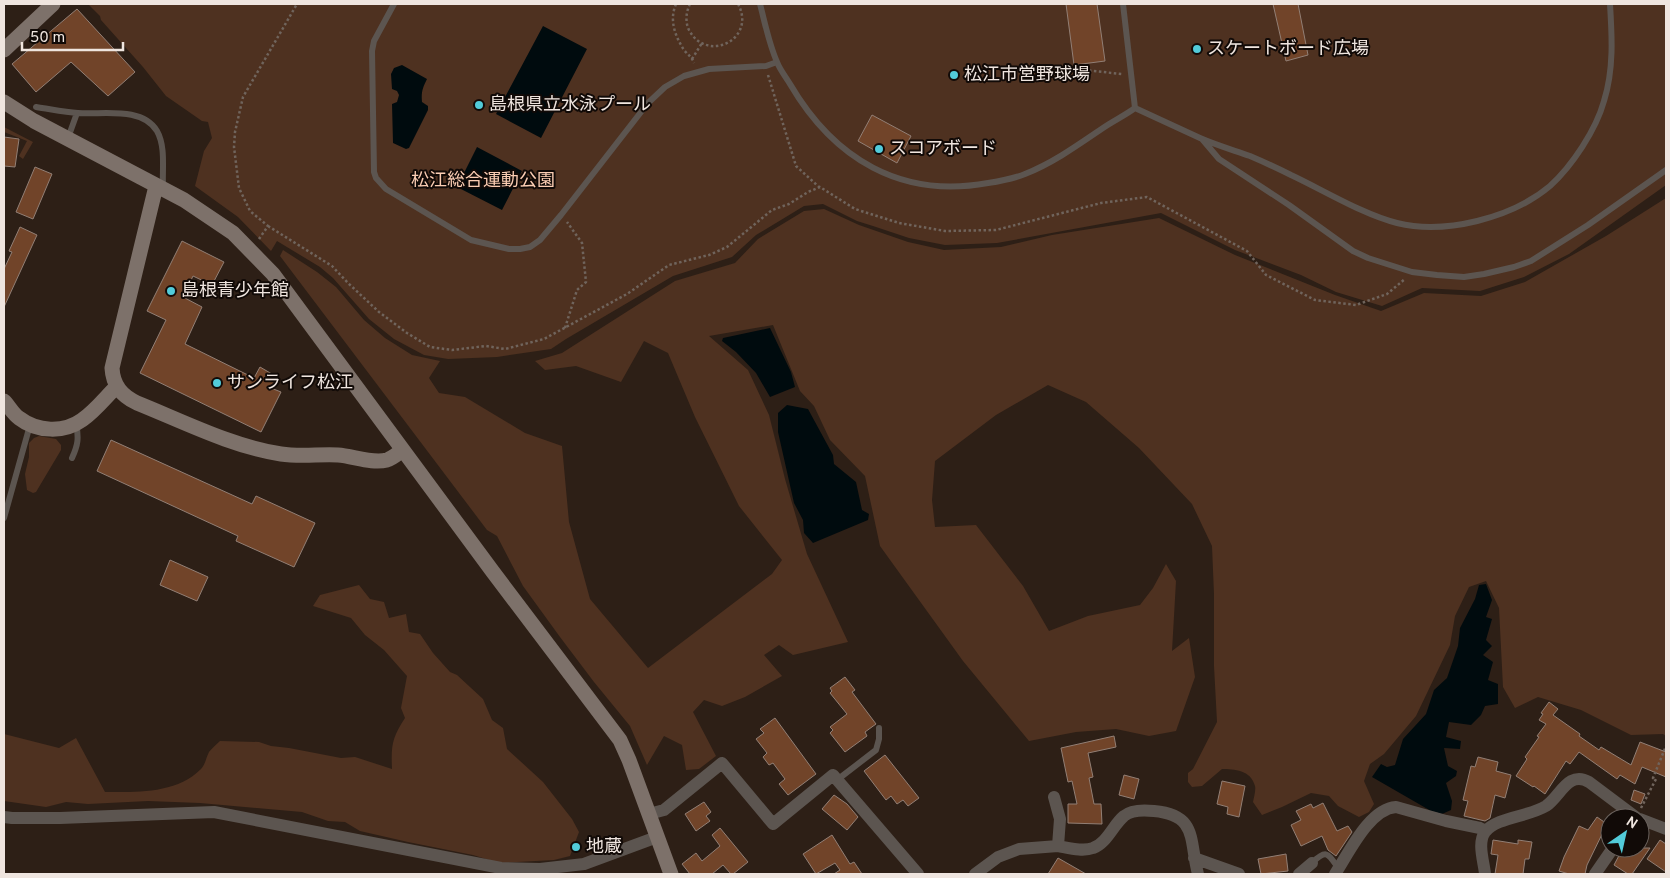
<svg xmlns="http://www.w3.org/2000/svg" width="1670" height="878" font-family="Overpass,'Noto Sans JP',sans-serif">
<rect width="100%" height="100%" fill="#2d1f16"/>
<path fill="#4e3120" d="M88 4H1666V185L1569 254 1524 277 1480 291 1422 288 1382 306 1336 292 1301 275 1235 250 1161 213 997 243 945 245 909 238 873 226 857 221 823 204 804 206 756 235 732 257 673 276 566 339 551 349 497 357 448 359 424 355 394 339 369 319 333 278 320 267 277 241 271 251 238 217 195 186 204 151 212 138 208 122 202 121 166 96 143 67 101 20 100 16Z
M4 127 33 142 23 159 19 156 27 141 4 132Z
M1666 198V736L1663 734 1631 735 1581 710 1538 697 1515 708 1503 687 1499 608 1486 581 1469 587 1455 616 1450 645 1416 716 1384 754 1370 764 1364 781 1374 804 1369 812 1359 817 1338 806 1329 796 1311 793 1282 807 1262 815 1253 802C1254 797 1256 790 1255 786 1251 770 1234 769 1222 769L1202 786 1192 787 1188 782V773L1193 769 1217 722 1214 666V594L1212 546 1192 504 1139 448 1086 402 1048 385 996 415 935 461 932 500 935 527 976 525 1023 586 1049 631 1088 616 1140 605 1153 588 1166 564 1176 581 1172 651 1189 638 1195 677 1176 731 1149 736 1116 729 1076 732 1029 741 963 661 880 546 865 476 830 440 814 406 800 391 773 325 709 336 748 370 769 415 785 479 807 554 848 642 793 655 779 645 764 655 782 676 745 697 722 706 704 700 693 712 716 756 699 769 686 770 682 745 664 736 647 765 630 726 594 682 560 637 523 586 497 536 487 530 280 256 283 250 317 272 336 287 364 320 385 338 412 355 440 361 429 378 439 393 465 397 525 433 562 446 569 522 590 599 648 668 772 574 782 560 739 506 695 417 668 353 644 341 621 382 576 366 545 370 535 361 562 353 675 281 735 263 758 239 804 211 824 209 859 225 908 242 944 250 1001 247 1052 235 1159 218 1235 255 1335 295 1381 311 1424 293 1481 296 1525 282 1606 236Z
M39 436 56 439 61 445V450L36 492 33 493 27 490 25 474 29 457V443L34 438Z
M359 585 370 599 384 602 389 618 406 614 409 632 420 634 433 653 450 672 457 675 483 699 492 720 503 728 507 749 543 782 572 819 579 832 570 856 554 860 499 863 473 855 408 842 360 831 345 822 328 821 302 812 200 803 148 801 88 804 66 802 46 807 4 801V734L59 748 76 738 105 792C137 792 176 794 201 769 205 765 206 758 209 752 212 748 216 745 220 741L259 742 271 746 289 748 341 758 355 757 392 769C391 745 392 738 405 718L401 708 407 676 384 650 365 635 351 618 313 606 320 595Z"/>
<path fill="#000b0e" d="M543 26 587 49 541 138 496 114Z
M402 65 427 79C423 87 421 92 422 102L428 106V110L409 148 406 149 393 143 392 104 397 102 399 95 397 91 392 89 391 74 394 68Z
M477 147 522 171 502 210 457 187Z
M770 328 791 372 795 387 770 397 756 373 736 352 722 341 723 338Z
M787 405 808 409 833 455 834 464 856 482 862 510 869 514 868 520 813 543 804 533 803 520 794 503 778 432V413Z
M1486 584 1492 600 1486 617 1492 619 1486 640 1492 646 1483 655 1493 662 1488 680 1498 684V704L1485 706 1481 715 1471 725 1449 722 1446 737 1461 741 1460 749 1444 748 1448 766 1457 771 1456 776 1446 783 1452 801 1451 810 1442 814 1431 811 1372 777 1381 764 1387 767 1395 765 1403 739 1426 714 1434 690 1447 678 1458 646 1460 628 1475 599 1479 585Z"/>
<path fill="#714429" stroke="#927f75" d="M1066 4H1097L1105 61 1074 65Z
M1273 4H1298L1308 55 1286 61Z
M77 9 135 72 108 96 71 62 36 92 12 64Z
M872 115 911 136 897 163 858 141Z
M4 137 19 139 15 167 4 166Z
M35 167 52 174 33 219 16 212Z
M20 227 37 235 4 307V269L12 252 9 251Z
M182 241 224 262 212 285 193 276 183 297 202 307 185 344 254 378 260 367 277 377 271 388 281 392 261 432 140 373 166 320 147 311Z
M111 440 252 504 256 496 315 523 294 567 236 541 238 536 97 471Z
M170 560 208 577 197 601 160 585Z
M845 677 855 690 852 692 876 724 865 732 867 736 845 752 830 733 833 730 830 727 847 714 830 693 832 691 830 688Z
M1549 702 1558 709 1553 715 1580 734 1579 736 1599 750 1601 747 1631 765 1640 742 1666 752V777L1642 767 1635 784 1620 775 1617 779 1579 752 1570 764 1566 761 1545 794 1534 786 1533 787 1516 776 1527 759 1525 757 1539 737 1537 736 1546 724 1539 720 1543 714 1541 713Z
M775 718 816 774 788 795 779 784 785 779 773 763 769 765 763 757 767 753 756 739 764 733 760 729Z
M1114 736 1116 747 1088 753 1093 777 1089 778 1094 804H1101L1102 824 1068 823V804H1077L1072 781 1068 782 1061 748Z
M885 755 919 798 908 806 903 800 897 804 891 796 886 800 864 771Z
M1478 757 1498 762 1496 771 1511 775 1505 798 1495 795 1490 818 1485 821 1464 816 1468 801 1463 800 1471 766 1475 767Z
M1124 775 1139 779 1134 799 1119 795Z
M1222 781 1245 786 1239 817 1227 814 1228 807 1217 804Z
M1634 790 1645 794 1641 804 1631 800Z
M834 795 847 804 858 817 847 830 822 809Z
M704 802 711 812 706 816 710 821 696 831 685 814Z
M1323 803 1337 831 1348 826 1352 832 1336 856 1328 850 1322 836 1301 846 1291 825 1301 820 1296 811 1311 804 1313 808Z
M1597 817 1607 824 1587 865 1585 874H1569L1559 871 1564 857 1579 826 1588 830Z
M720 828 748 862 733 874H731L723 865 712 874H690L682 864 696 853 702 861 720 846 712 835Z
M832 835 850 864 854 862 862 874H834L840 870 835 863 816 874 803 854Z
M1493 840 1518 844V840L1532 842 1529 859H1525L1523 874H1495L1498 855 1491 854Z
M1660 840 1666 844V872L1647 859Z
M1623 848H1650L1632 874H1628L1614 865Z
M1286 854 1288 871 1261 874 1258 859Z
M1058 858 1086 874H1048Z"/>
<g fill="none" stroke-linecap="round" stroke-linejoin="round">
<path stroke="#70645c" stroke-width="2.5" stroke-dasharray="2.5 2.5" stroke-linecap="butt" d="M676 4C669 20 675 36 684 50 688 55 692 57 694 63
M690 4C686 12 685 22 689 30 707 64 757 39 738 4
M692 59 702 43
M1074 69 1122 74
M768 75 796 166 819 187
M268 226 332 266 348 283 379 312 407 333 430 347 452 350 486 346 505 349 544 339 627 294 669 265 709 255 727 247 772 210 789 204 808 192 820 187 855 209 899 223 945 231 996 230 1101 203 1147 197 1247 251 1266 275 1315 300 1356 305 1387 294 1405 279
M259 239 268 226 250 211 239 188 234 147 235 132 243 97 297 4
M565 328 577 290 586 282 582 243 567 222
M1641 808 1656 779 1653 778 1666 746"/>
<path stroke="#5c5550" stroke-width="6" d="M394 4 374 41 372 51 374 172 376 178 386 189 471 240 509 249H520L530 247 540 240 561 215 648 103 665 87 684 76 709 69 766 66 777 62
M760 4C765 23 769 44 777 62 780 70 786 77 790 84 834 159 901 199 988 183 1001 181 1013 179 1025 174 1053 163 1078 145 1103 128 1113 121 1124 116 1135 108
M1123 4 1135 108
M36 107C50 109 64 112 78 113 102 115 142 106 157 131 166 147 162 170 163 188
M1135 108C1157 118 1178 128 1200 138 1216 145 1233 150 1250 156 1264 162 1277 168 1291 175 1323 190 1364 215 1397 223 1445 235 1512 218 1550 186 1572 166 1596 130 1604 101 1614 69 1612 36 1610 4
M68 138 77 113
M1202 139 1219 159 1289 205 1353 251 1368 258 1412 272 1437 275 1464 277 1484 274 1514 267 1531 261 1588 225 1666 170
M72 458C78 445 79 438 76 424
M4 518 30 425
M837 780 876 750 879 739V728
M1312 863C1327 848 1328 854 1339 869"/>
<path stroke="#5c5550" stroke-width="12" d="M1054 797 1060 819 1058 846C1069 848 1083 852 1093 848 1107 843 1113 825 1124 816 1131 810 1145 810 1154 811 1198 815 1189 840 1198 874
M649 814 664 810 722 763 773 824 833 775 918 874
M4 817 12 818H60L214 812 501 868 540 869 584 864 657 837
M1640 819 1666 829
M1194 858 1239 874
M975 874 998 857 1019 849 1058 846
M1299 874 1312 863
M1335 874C1349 853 1369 809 1396 807L1446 821 1480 828 1486 831
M1485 874C1484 862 1477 843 1485 832 1497 817 1528 817 1546 806 1560 797 1568 770 1589 782L1637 818
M1595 874 1613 848"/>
<path stroke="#7d716a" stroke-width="15" d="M4 50 53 4
M4 102 34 121 184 200 233 233 273 274 493 572 620 740 629 760 671 874
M156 186 112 368C113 386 122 396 137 403 182 421 233 447 281 454 300 457 319 454 338 455 353 456 372 464 387 460 393 458 398 453 403 450
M4 401C9 406 13 414 19 418 37 432 64 433 82 420 95 411 105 398 116 387"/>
</g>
<g fill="#52cbd9" stroke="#110a07" stroke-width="2">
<circle cx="1197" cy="49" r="5"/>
<circle cx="954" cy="75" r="5"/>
<circle cx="479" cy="105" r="5"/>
<circle cx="879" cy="149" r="5"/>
<circle cx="171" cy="291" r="5"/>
<circle cx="217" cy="383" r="5"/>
<circle cx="576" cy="847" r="5"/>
</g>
<g text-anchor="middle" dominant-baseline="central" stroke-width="4" stroke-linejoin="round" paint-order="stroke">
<g font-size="18" fill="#efe5df" stroke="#110a07" text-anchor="start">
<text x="1207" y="49">スケートボード広場</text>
<text x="964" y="75">松江市営野球場</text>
<text x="489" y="105">島根県立水泳プール</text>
<text x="889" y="149">スコアボード</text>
<text x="181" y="291">島根青少年館</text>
<text x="227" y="383">サンライフ松江</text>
<text x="586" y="847">地蔵</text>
</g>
<g font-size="18" fill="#fbcdb3" stroke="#110a07">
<text x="483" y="181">松江総合運動公園</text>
</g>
</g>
<rect width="1670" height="878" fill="none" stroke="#efe5df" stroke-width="10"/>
<g transform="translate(1625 833) rotate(34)"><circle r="24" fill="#110a07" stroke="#6a625d"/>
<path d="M0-4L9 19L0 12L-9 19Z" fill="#52cbd9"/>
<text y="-8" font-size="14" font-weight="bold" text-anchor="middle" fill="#efe5df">N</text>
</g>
<path d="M22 42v8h101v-8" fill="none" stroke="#efe5df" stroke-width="2.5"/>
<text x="30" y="42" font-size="15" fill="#efe5df" stroke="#110a07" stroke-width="4" paint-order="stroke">50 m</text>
</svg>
